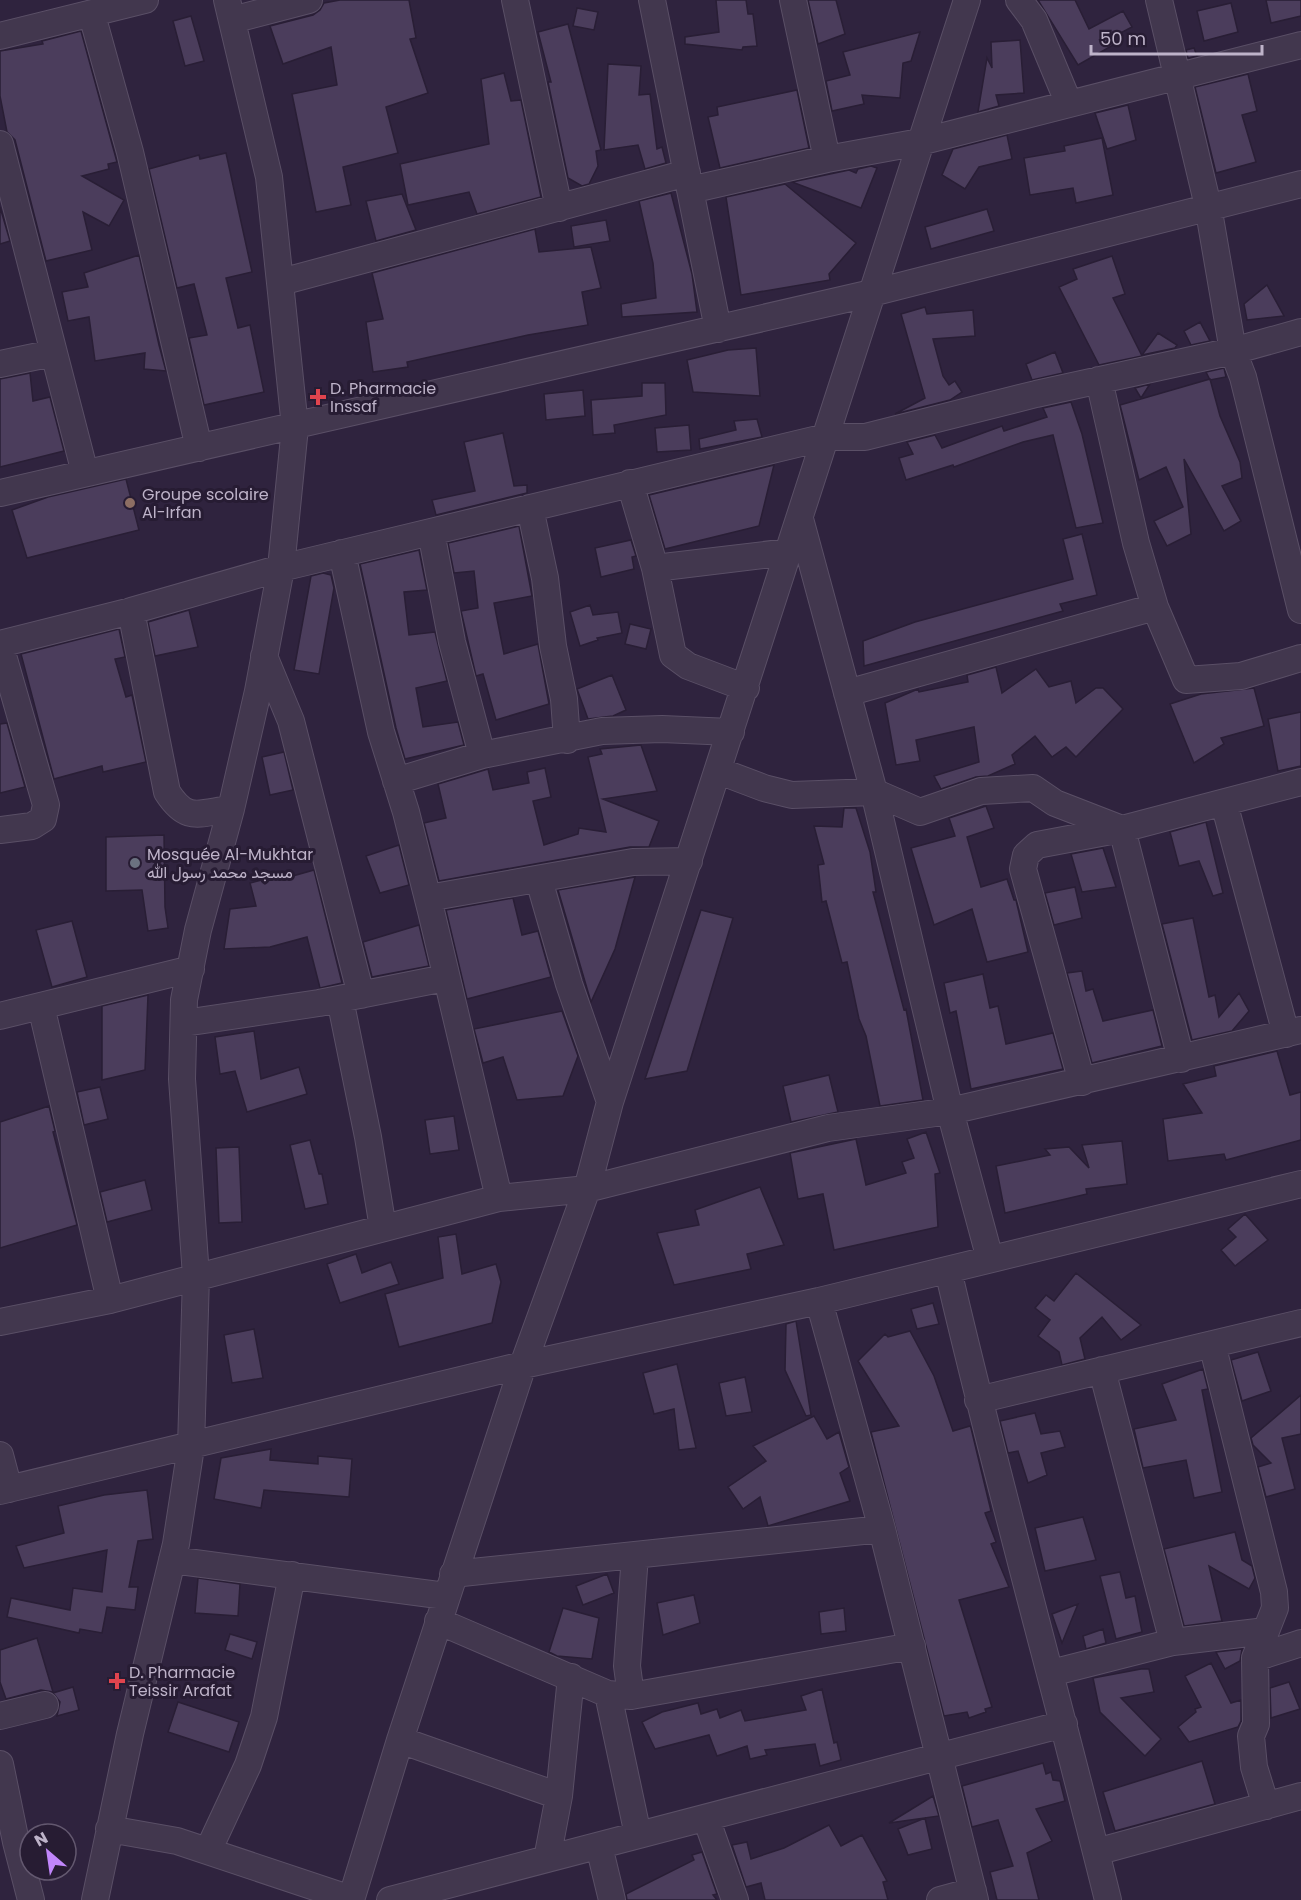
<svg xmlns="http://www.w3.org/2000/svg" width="1301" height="1900" font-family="Poppins,Vazirmatn,sans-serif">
<rect width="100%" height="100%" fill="#2f233e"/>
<path fill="#4b3d5c" stroke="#291e35" stroke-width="1.5" d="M340 0H409L416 38 410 39 428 93 386 107 398 153 343 167 351 205 316 212 292 94 337 85 331 47 283 64 270 26 313 15 320 10 324 3Z
M716 0H746L748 14H753L757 46 743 47 742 50 685 44V37L719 32Z
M808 0H836L845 34 818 44Z
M1038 0H1075L1089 29 1123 11 1132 27 1111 38 1115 44 1078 65Z
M1266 0H1301V16L1271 23Z
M1231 3 1238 32 1204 41 1197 11Z
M577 8 598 12 594 30 573 26Z
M191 16 204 61 185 66 173 21Z
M568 24 601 150 596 151 598 166 589 184 582 186 568 178 548 82H551L538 32Z
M81 31 117 162 108 164 109 169 82 176 124 200 109 226 83 212 92 250 46 261 15 140 7 132 0 96V51L43 44 42 41Z
M920 32 911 61 903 63 900 98 862 95 864 104 832 111 826 81 850 75 843 52Z
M1020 40 1024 93 996 95 999 106 978 112 987 58 992 68 991 42Z
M1194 48 1197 56 1188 58 1186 50Z
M608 64 641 66 639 95 650 94 657 149 662 147 666 163 645 169 638 145 604 150Z
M504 73 511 101 521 100 541 197 477 214 469 192 408 205 400 164 489 144 481 79Z
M1248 74 1257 111 1242 115 1256 162 1216 173 1195 87Z
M797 90 809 148 720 168 708 117 718 115 717 107Z
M1128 105 1136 140 1107 149 1095 113Z
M1007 135 1012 159 979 167 965 189 942 175 953 149Z
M1102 138 1113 195 1076 203 1073 188 1030 195 1024 158 1065 151 1064 146Z
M226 153 252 272 226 278 238 328 250 325 264 392 204 405 189 338 207 335 194 284 177 288 149 169 199 155 200 159Z
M871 166 877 168 861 208 792 182 849 170 856 173 858 169Z
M785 184 856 243 829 274 830 280 741 295 726 197Z
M671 193 692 274 697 312 622 317 621 304 656 298 653 263 639 201Z
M402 194 416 230 376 241 366 201Z
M0 207 10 241 0 244Z
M987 209 994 231 931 249 925 227Z
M606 220 610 241 574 247 571 226Z
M535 229 539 252 591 247 601 288 582 292 588 325 528 335 407 362 408 367 373 372 366 322 383 319 372 273Z
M139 255 159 345 166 371 144 369 145 353 95 361 89 317 68 321 62 292 88 287 84 273Z
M1112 256 1125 294 1113 298 1142 356 1099 365 1059 287 1077 279 1073 269Z
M1267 285 1284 316 1247 320 1244 304Z
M925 307 927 314 973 310 975 336 933 339 943 376 949 385 955 381 962 392 950 400 895 414 925 398 901 314Z
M1200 322 1210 341 1191 345 1184 331Z
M1158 333 1177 345 1175 348 1142 355Z
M756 348 760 396 693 392 687 360 728 350Z
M1055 352 1063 373 1032 380 1026 364Z
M1224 368 1226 377 1210 380 1206 372Z
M30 373 33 401 50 397 64 451 0 467V379Z
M1210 379 1220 416 1240 462 1242 478 1222 486 1241 521 1224 531 1184 459 1191 534 1167 546 1154 521 1183 507 1166 467 1139 480 1120 405Z
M642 383H665L666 415 614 425 615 433 593 435 591 400 642 396Z
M1150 384 1141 398 1135 388Z
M583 390 585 416 546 420 544 394Z
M1071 402 1082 434 1103 523 1076 528 1053 435 1023 442 954 467 953 465 906 480 899 458 913 454 907 442 935 435 942 448 1002 426 1004 431 1047 417 1043 408Z
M757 419 762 437 700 449 699 439 736 430 734 421Z
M689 425 691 450 657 452 655 428Z
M503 433 514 486 527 485V493L436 515 432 500 475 491 464 442Z
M774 465 759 526 665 549 649 495Z
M126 479 139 530 27 558 12 510 48 497Z
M519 526 532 596 494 603 504 654 538 644 549 704 496 720 483 674 476 676 461 611 478 608 474 571 454 573 448 543Z
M1082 534 1097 595 1060 604 1063 611 864 666 863 641 915 622 1073 579 1063 539Z
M631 540 636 556 632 557 634 569 601 577 595 548Z
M419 550 427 590 404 592 409 635 435 632 447 681 416 688 423 727 458 722 464 745 405 759 396 728 360 564Z
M323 573 331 575 334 588 319 674 294 670 311 576Z
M590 605 593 615 618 612 622 633 597 638 598 640 580 646 570 612Z
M189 610 198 647 155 656 148 622Z
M630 624 651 629 646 649 625 644Z
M119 629 125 657 115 659 126 697 132 695 146 762 103 772 102 766 54 779 21 654Z
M996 667 1002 693 1036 669 1049 687 1071 681 1076 703 1096 688H1103L1123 709 1076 757 1066 747 1052 757 1035 736 1012 755 1015 764 988 776 976 777 941 789 934 776 979 762 974 727 916 740 920 761 896 765 885 703 918 689 919 692 968 682 967 675Z
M612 675 626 710 613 716 588 719 577 689Z
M1254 688 1264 726 1221 738 1224 744 1194 763 1170 704 1201 694Z
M1301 712V766L1278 771 1268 719Z
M7 723 25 787 0 793V724Z
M641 745 657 791 603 799 659 821 649 847H630L439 881 424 823 446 818 438 784 488 769 493 790 529 783 527 772 545 768 551 797 533 801 544 845 578 834 579 828 606 832 588 757 602 754 600 749Z
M284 752 293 790 270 795 262 757Z
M986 806 994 828 967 837 981 887 1007 879 1014 900H1016L1028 952 987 962 972 909 934 925 911 848 955 836 949 818Z
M844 808H856L870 852 876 892H873L904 1010 906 1009 923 1100 880 1106 866 1036 859 1019 847 962 842 963 826 901 822 902 818 865 824 864 814 826 842 827Z
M1206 822 1223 893 1213 896 1199 861 1179 866 1170 832Z
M164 835 165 907 168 928 148 931 142 890 106 891V837Z
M399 845 409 885 380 893 366 856Z
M1103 848 1116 887 1082 892 1071 854Z
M314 870 342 983 320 988 307 937 270 947 224 949 230 909 256 906 250 883 281 875 282 879Z
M635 877 615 949 591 1002 558 890Z
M1075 887 1082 918 1054 925 1045 893Z
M513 898 522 935 538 931 551 977 467 999 446 910Z
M701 910 733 918 687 1071 645 1079Z
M1193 918 1209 997 1215 995 1219 1017 1239 993 1249 1011 1232 1031 1192 1040 1162 924Z
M72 921 87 977 52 987 36 930Z
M419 925 429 966 372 977 363 942Z
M1082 971 1086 991 1093 989 1103 1021 1153 1010 1162 1046 1092 1063 1067 973Z
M983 974 990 1008 998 1006 1006 1044 1053 1033 1063 1069 971 1089 956 1011 950 1013 944 983Z
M148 995 145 1070 102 1080V1006Z
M562 1011 578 1056 563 1096 517 1100 503 1057 483 1063 474 1029Z
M254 1031 261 1079 299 1067 307 1094 247 1112 235 1071 220 1074 215 1037Z
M1277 1051 1290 1095 1301 1092V1140L1226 1160 1224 1154 1168 1161 1163 1119 1202 1113 1183 1084 1216 1076 1214 1066Z
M829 1075 838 1112 791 1122 783 1086Z
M100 1087 108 1119 84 1125 77 1092Z
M49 1106 55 1131 53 1132 77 1225 0 1248V1122Z
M454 1116 459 1150 430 1154 425 1120Z
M926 1132 940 1173 935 1174 938 1227 834 1250 823 1194 798 1199 790 1153 856 1139 866 1185 906 1173 902 1162 914 1158 907 1139Z
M310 1140 319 1174H322L328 1204 305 1209 290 1145Z
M1122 1141 1127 1184 1086 1189 1087 1194 1005 1213 996 1166 1050 1155 1045 1149 1069 1147 1089 1168 1082 1145Z
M239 1147 242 1222 219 1223 216 1148Z
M145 1180 152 1210 107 1222 100 1192Z
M760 1187 784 1245 747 1254 751 1269 674 1285 657 1233 699 1225 695 1210Z
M1245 1214 1268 1240 1235 1266 1221 1250 1236 1237 1228 1229Z
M456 1234 462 1274 496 1264 501 1282 492 1323 399 1347 385 1294 443 1278 438 1237Z
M356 1254 362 1273 391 1262 399 1284 340 1303 327 1264Z
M1076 1273 1141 1325 1121 1340 1102 1317 1080 1338 1085 1359 1062 1365 1059 1352 1038 1336 1050 1320 1035 1308 1046 1295 1054 1301Z
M933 1303 939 1324 917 1329 911 1309Z
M796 1321 811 1415 806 1416 785 1370 786 1324Z
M254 1329 263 1378 232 1383 224 1335Z
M910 1331 934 1376 953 1431 970 1426 971 1428 991 1511 985 1513 996 1542 991 1544 1009 1587 959 1600 992 1707 985 1709 986 1712 969 1718 967 1712 944 1716 871 1432 899 1426 858 1361 885 1334 888 1337Z
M1258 1352 1271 1391 1242 1401 1231 1360Z
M677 1364 696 1448 679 1450 674 1409 654 1414 643 1373Z
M1203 1369 1208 1389 1202 1390 1222 1492 1194 1498 1186 1460 1143 1468 1134 1429 1176 1420 1162 1384Z
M745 1377 752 1412 726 1416 719 1383Z
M1301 1395V1434L1282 1438 1295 1489 1266 1497 1258 1467 1271 1463 1253 1445 1251 1438Z
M1035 1413 1041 1434 1060 1431 1065 1447 1041 1453 1047 1475 1028 1483 1018 1451 1008 1453 1000 1421Z
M814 1416 827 1439 839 1432 849 1467 840 1473 850 1501 768 1526 760 1497 743 1509 728 1487 766 1461 753 1446Z
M271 1449 270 1460 318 1464V1456L352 1459 349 1497 264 1490 261 1508 214 1499 221 1458Z
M147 1490 153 1539 138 1541 129 1587H138L135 1610 107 1607 102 1633 80 1629 79 1633 7 1617 11 1598 70 1610 73 1588 102 1592 107 1550 24 1568 16 1546 64 1533 58 1506 104 1495Z
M1083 1517 1096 1560 1045 1571 1035 1528Z
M1235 1532 1242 1560 1252 1566 1255 1578 1249 1589 1209 1566 1222 1621 1184 1626 1164 1549Z
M1120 1572 1126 1598 1135 1596 1142 1632 1116 1639 1100 1576Z
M607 1574 614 1593 583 1605 576 1586Z
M198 1578 240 1584 238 1616 195 1613Z
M694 1595 700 1623 663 1635 657 1603Z
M1078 1604 1062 1643 1052 1614Z
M563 1608 599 1618 592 1659 557 1656 549 1652Z
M844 1608 846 1631 821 1634 819 1612Z
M1103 1629 1106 1643 1086 1649 1083 1636Z
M230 1634 257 1642 252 1659 225 1650Z
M37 1638 53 1692 41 1690 6 1699 0 1682V1650Z
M1242 1649 1240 1661 1225 1669 1216 1652Z
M1211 1663 1231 1703 1241 1700V1721L1238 1727 1189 1742 1178 1727 1196 1712 1195 1709 1201 1707 1185 1676Z
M1141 1669H1149L1154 1692 1121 1698 1161 1739 1145 1756 1100 1712 1093 1678Z
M1289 1682 1300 1709 1271 1718 1270 1688Z
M73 1687 79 1710 57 1716 60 1702 53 1693Z
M822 1689 834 1743 837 1742 841 1760 820 1766 815 1744 765 1750 767 1755 750 1759 747 1746 717 1756 709 1735 655 1749 642 1722 662 1712 698 1703 701 1714 717 1709 720 1718 741 1710 745 1721 806 1710 801 1696Z
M178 1702 239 1722 229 1752 168 1732Z
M1202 1761 1215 1804 1115 1831 1103 1792Z
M1043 1763 1046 1774 1051 1772 1053 1780 1060 1781 1065 1801 1036 1809 1052 1841 1027 1853 1039 1900H997L990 1872 1013 1866 998 1820 972 1827 962 1786Z
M933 1796 939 1816 889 1823Z
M925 1818 932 1849 908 1855 898 1829Z
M829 1825 841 1846 862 1835 887 1881 883 1882 888 1900H765L761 1883 746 1887 732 1845 747 1842 751 1859 784 1848Z
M702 1852 717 1894 713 1895 717 1900H627L626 1894 694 1860 692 1855Z"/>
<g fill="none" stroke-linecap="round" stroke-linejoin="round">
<g stroke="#5a4f66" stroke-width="28">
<path id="minor" d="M515 0 559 208
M652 0 718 329
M793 0 827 159
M1019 0 1034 20 1069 104
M92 15 130 152 199 448
M232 20 309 0
M0 36 145 0
M0 144 85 473
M690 190 827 159 920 142 1301 45
M281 282 687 173
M1301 332 1233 351 1243 377 1301 610
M0 364 53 353
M1099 380 1136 543 1155 607 1186 680 1241 676 1301 658
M630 483 655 568 673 655 688 666 746 688
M0 493 872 293 1301 184
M530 508 545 578 553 646 564 699 567 740
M800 519 874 792 950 1111 990 1259
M342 553 381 732 406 812 431 911 499 1198
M655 568 789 552
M131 611 167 792C187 823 198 813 231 809
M0 644 131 611 281 568 826 437H865L1036 394 1233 351 1208 206 1159 0
M0 645 46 805 43 819 32 826 0 830
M264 656 291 721 361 995
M847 693 1155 607
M482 755 602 731 662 729 731 732
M719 771 764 788 792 795 874 792 920 812 981 791 1033 788 1055 803 1122 829 1181 1059
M396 781 482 755 452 642 431 532
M1224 803 1286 1034
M539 880 569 984 610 1102
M428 898 633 862 689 861
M340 999 368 1137 383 1228
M41 1006 110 1300
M0 1016 191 969
M184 1023 319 1003 445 978
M1082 1082 1023 869 1026 855 1037 845 1122 829 1301 782
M948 1270C997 1481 1056 1690 1108 1900
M819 1301 882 1529 975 1900
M0 1322 110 1300 499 1198 587 1189 828 1128 950 1111 1301 1030
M1102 1370 1173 1642
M978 1400 1301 1323
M0 1455 9 1489
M0 1491 523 1365 819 1301 1301 1184
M172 1560 446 1596
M453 1574 882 1529
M438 1621 608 1694 631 1696 912 1646
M1266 1631 1255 1658 1256 1724 1251 1736 1254 1767 1266 1806
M1255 1658 1301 1643
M1051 1673 1173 1642 1266 1631 1275 1608 1274 1592 1212 1344
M608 1694 638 1835
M631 1696 627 1666 635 1555
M0 1716 45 1705
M400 1740 559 1796
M0 1764 16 1842 31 1900
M706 1818 735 1900
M109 1829 177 1841 351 1899
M599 1846 612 1900
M208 1851 248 1765 264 1717 292 1575
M1096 1852 1301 1796
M547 1859 559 1796 571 1677
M95 1900 130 1734 176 1544 191 1447 196 1276 182 1079 184 1000 198 930 231 809 258 691 281 568 295 427 269 177 227 0
M351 1900 400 1740 523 1365 587 1189 610 1102 967 0
M390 1900 1064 1724
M940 1900 973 1891"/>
</g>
<use href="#minor" stroke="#42374e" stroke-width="26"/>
</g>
<g fill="#e0444e" stroke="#271c33" stroke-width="2">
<path d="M315 388h6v6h6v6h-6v6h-6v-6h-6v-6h6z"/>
<path d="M114 1672h6v6h6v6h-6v6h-6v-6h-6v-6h6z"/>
</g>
<circle fill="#8d6e63" stroke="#271c33" stroke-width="2" cx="130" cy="503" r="6"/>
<circle fill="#6b7280" stroke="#271c33" stroke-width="2" cx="135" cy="863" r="6"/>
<g text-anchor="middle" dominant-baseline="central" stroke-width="6" stroke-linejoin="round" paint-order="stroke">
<g font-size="16" fill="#beb3c9" stroke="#271c33" text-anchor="start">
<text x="330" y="388">D. Pharmacie<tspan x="330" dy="18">Inssaf</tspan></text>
<text x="142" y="494">Groupe scolaire<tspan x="142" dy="18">Al-Irfan</tspan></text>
<text x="147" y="854">Mosquée Al-Mukhtar<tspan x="147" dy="18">مسجد محمد رسول الله</tspan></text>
<text x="129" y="1672">D. Pharmacie<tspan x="129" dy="18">Teissir Arafat</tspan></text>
</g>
</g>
<g transform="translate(48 1852) rotate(331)"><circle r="28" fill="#271c33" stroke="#63586f" stroke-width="1.5"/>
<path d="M0-4.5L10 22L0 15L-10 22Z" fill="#c186fb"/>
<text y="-9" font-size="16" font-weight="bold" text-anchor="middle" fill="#beb3c9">N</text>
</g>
<path d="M1091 45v9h171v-9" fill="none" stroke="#beb3c9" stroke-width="3"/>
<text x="1100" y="45" font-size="18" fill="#beb3c9" stroke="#271c33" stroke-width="4.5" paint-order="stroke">50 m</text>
</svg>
